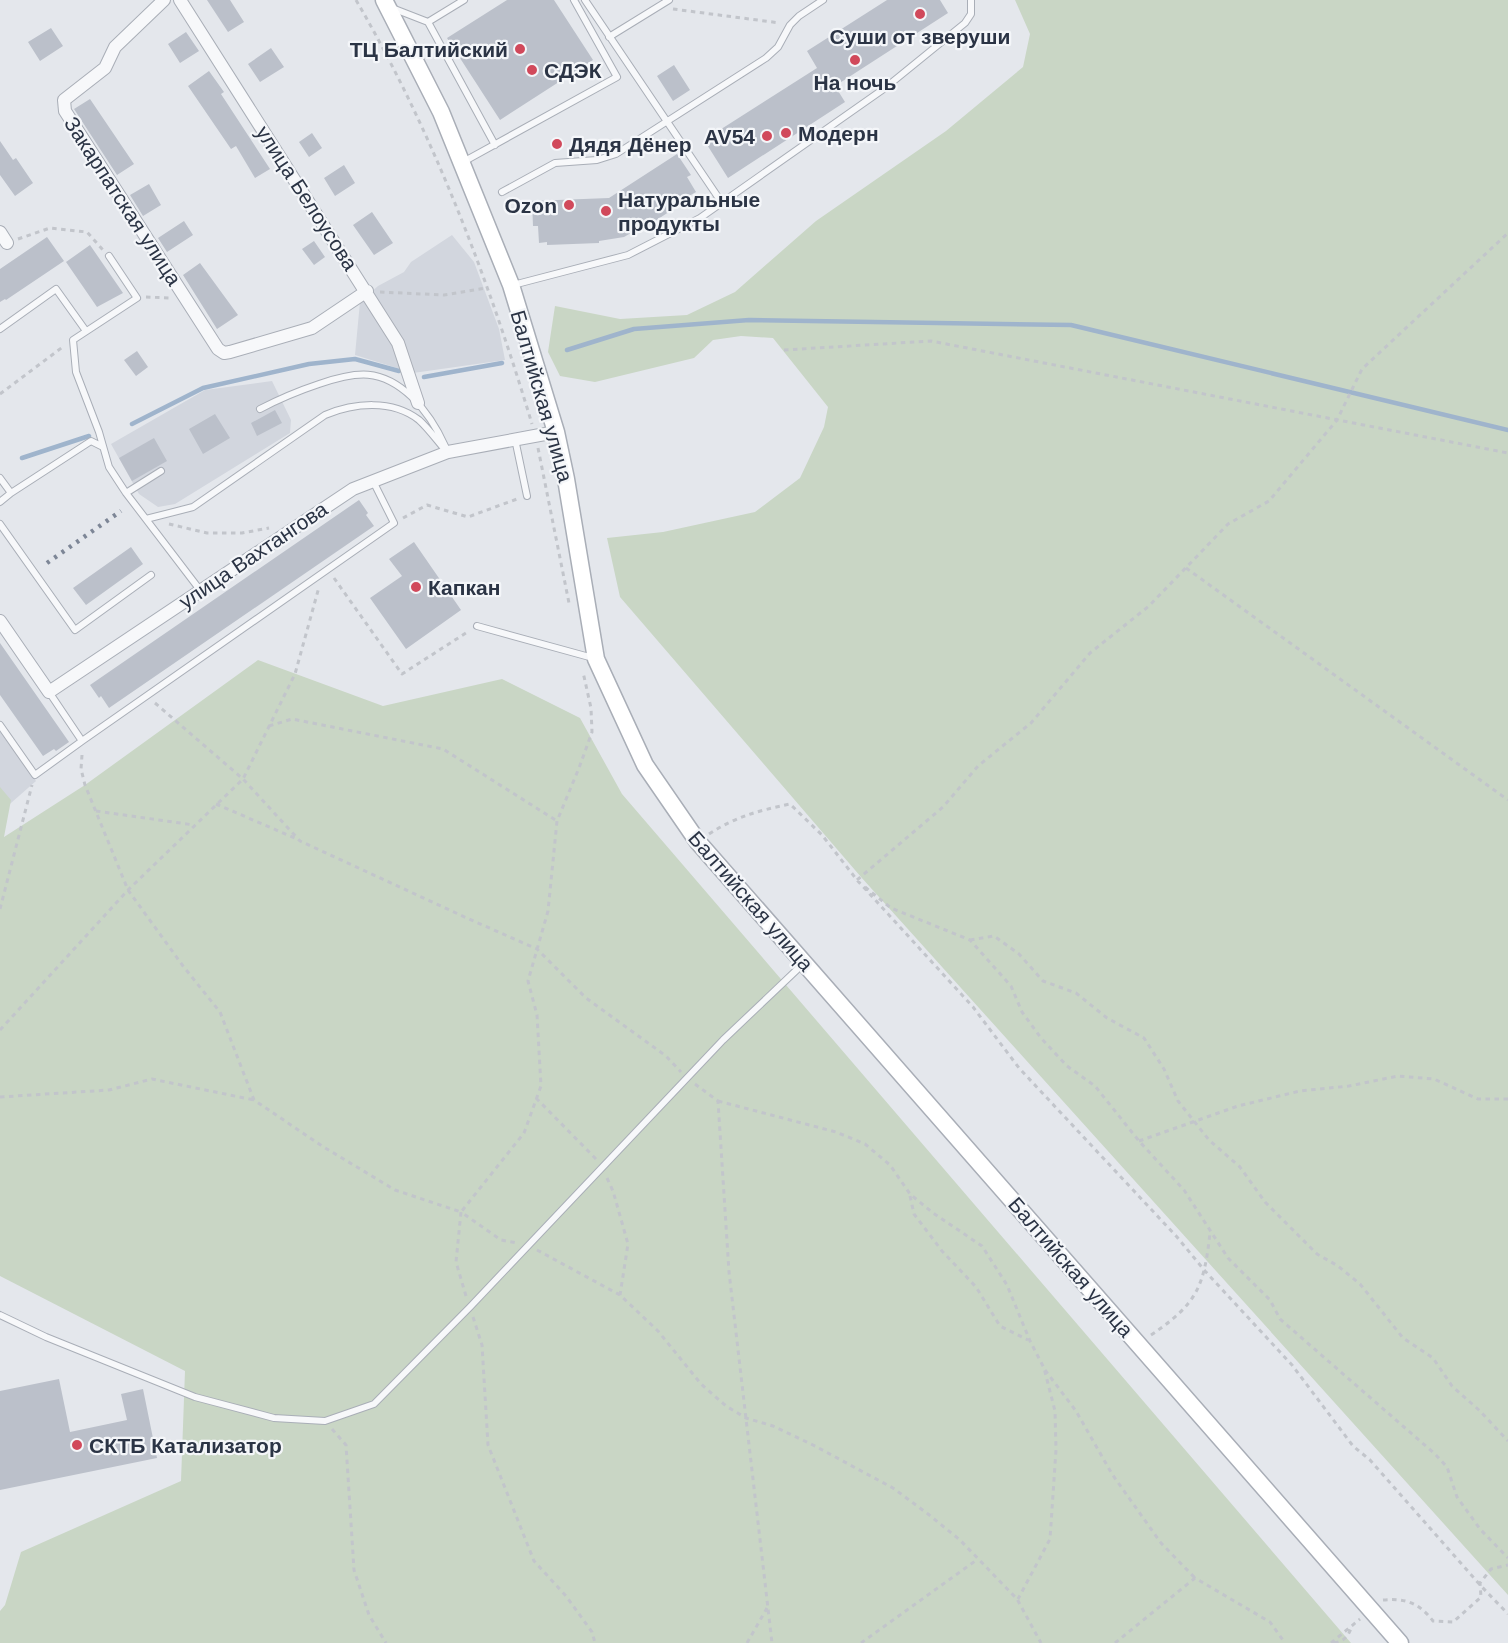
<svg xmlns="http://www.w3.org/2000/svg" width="1508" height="1643" font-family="Helvetica,sans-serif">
<rect width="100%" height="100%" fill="#e4e7ec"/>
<path fill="#d2d6de" d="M452 235 474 262 499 329 505 360 413 373 355 355 360 302 378 286 404 272 411 262Z
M272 381 291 420 290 433 175 504 158 507 139 494 111 444 205 390Z
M0 732 36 781 3 810 0 806Z"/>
<path fill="#c9d6c5" d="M1015 0H1508V1595L861 877 620 597 607 538 663 532 755 512 800 478 824 427 828 407 773 338 741 336 713 340 694 358 595 382 560 376 548 352 555 306 620 319 687 315 735 292 816 221 946 131 1023 67 1030 34Z
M258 660 383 706 502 679 580 718 622 794 1351 1643H0V1611L5 1605 21 1552 181 1481 185 1371 0 1276V787L11 800 4 837 85 785Z"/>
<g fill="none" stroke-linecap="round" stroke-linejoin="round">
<path stroke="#9fb4cc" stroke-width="4.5" d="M567 350 634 329 749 320 1071 325 1508 430
M424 377 502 363
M132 424 203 388 309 364 355 359 399 371
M22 458 89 436"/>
</g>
<path fill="#bbc0ca" d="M207 0H230L244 22 228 32Z
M507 0H554L593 60 500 120 447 38Z
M887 0H940L948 13 835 86 845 102 728 178 704 140 817 68 807 51Z
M51 28 63 46 40 61 28 42Z
M186 32 199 51 180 63 168 44Z
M271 48 284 67 260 82 248 64Z
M674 65 690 90 673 101 657 76Z
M209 71 224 92 221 94 270 169 255 178 236 146 231 149 188 86Z
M90 99 134 164 117 175 74 109Z
M312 133 322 148 309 157 299 142Z
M0 141 13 160 16 158 33 183 15 196 0 175Z
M677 154 691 175 687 177 696 192 689 196 690 198 646 227 645 225 624 237 599 241V243L547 245V242L539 243 538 226H533L532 201 609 198Z
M344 165 355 183 335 196 324 178Z
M149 184 161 205 143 216 130 195Z
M372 212 393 243 374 255 353 225Z
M184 221 193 235 167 252 158 238Z
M47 237 64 261 6 300 5 299 0 302V269Z
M314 241 325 257 314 265 302 249Z
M90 245 123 293 97 307 66 262Z
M200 263 238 315 217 329 183 275Z
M137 351 148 367 136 376 124 360Z
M275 410 282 423 257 436 251 423Z
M215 414 230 438 203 454 189 429Z
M154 438 167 461 132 481 119 458Z
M359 500 368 513 366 515 374 526 109 708 101 696 99 698 90 685Z
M414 542 461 610 406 649 370 598 402 576 389 559Z
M131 547 143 564 86 605 73 588Z
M0 643 69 742 56 751 54 749 43 756 0 695Z
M59 1379 70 1432 127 1420 121 1394 143 1389 157 1458 0 1490V1391Z"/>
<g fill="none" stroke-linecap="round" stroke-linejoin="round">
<g stroke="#a9aeb7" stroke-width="8">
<path id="service" d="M585 0 722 203
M392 8 428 22 464 0
M428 22 495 145
M609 37 669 0
M463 162 617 77 574 0
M502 192 555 163 597 160 616 154 766 58 778 47 790 25 799 16 823 0
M109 256 137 298 73 340 76 372 99 432 109 467 126 493 200 590
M513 285 628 255 700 218 885 88 965 23 971 14V0
M0 329 56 289 86 331
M260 409C279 399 298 391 319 384 357 371 381 368 412 397 426 411 437 428 445 446
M515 439 527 496
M0 478 11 493 0 502
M11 493 91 441 103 447
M126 493 161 471
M146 519 193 507 325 415C354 403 392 399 419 420 429 429 438 442 447 452
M0 524 75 630 151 575
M477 626 593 658
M0 725 35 775 82 741 49 692
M82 741 394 523 373 481
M0 1315 46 1337 195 1397 274 1418 325 1421 374 1404 470 1307 723 1040 804 963"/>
</g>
<g stroke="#a9aeb7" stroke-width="14">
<path id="minor" d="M164 0 115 47 105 68 64 100 65 111 218 349 224 353 230 352 312 328 367 291
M180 0 398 343 418 403
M0 232 7 243
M0 621 49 692 353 489 448 452 556 432"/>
</g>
<g stroke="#a9aeb7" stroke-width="19">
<path id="secondary" d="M384 0 441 112 511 285 556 432 566 479 596 659 645 765 698 842 1400 1643"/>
</g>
<path stroke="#c2c5cb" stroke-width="3" stroke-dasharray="4.5 4.5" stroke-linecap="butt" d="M356 0C433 132 488 278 532 424
M673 9 780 23
M18 239 50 228 87 232 103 250
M380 292 444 295 486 288
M146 297 170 298
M784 350 931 341 1508 453
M0 394 64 346
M538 448 569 603
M403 518 427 505 468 517 517 499
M169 524 207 533H242L269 528
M1186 568 1508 800
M334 578 402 674 469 631
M155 703 243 779 300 841 469 919 537 949 586 998 666 1056 681 1072
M269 726 292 719 443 749 557 821
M82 755 81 769 85 785 128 890 183 966 220 1012 254 1100 322 1146 395 1190 461 1212 524 1133 541 1086 537 1015 528 981 548 911 557 821 579 768 592 732 591 708 583 672
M216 804 297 839
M96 811 194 825
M709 834C737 816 758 811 790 804L822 835 857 880 973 1007 1019 1068 1177 1237 1205 1271 1292 1365 1353 1446 1370 1460 1481 1586 1508 1614
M857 880 943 807 978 766 1031 723 1090 653 1149 606 1228 524 1269 501 1337 420 1362 369 1508 233
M865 887 891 908 970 940 1011 986 1022 1012 1041 1038 1067 1066 1095 1086 1139 1141 1184 1190 1228 1258 1270 1300 1280 1319 1435 1454 1447 1467 1457 1497 1480 1529 1508 1558
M0 909 32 785
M970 940 994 936 1019 954 1043 981 1076 993 1107 1018 1144 1038 1164 1069 1178 1101 1209 1140 1240 1167 1265 1202 1317 1254 1338 1266 1360 1284 1403 1338 1433 1358 1452 1386 1480 1411 1508 1441
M0 1030 128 890 243 779 295 674 319 587
M695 1084 718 1101 729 1272 772 1643
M0 1097 109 1090 152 1079 254 1100
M536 1098 596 1159
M718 1101 836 1132 865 1144 890 1165 910 1194 933 1213 982 1246 1007 1285 1030 1341 1044 1368 1055 1411 1056 1450 1050 1539 1018 1599
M1139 1141 1238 1106 1300 1091 1349 1086 1398 1076 1434 1079 1478 1099H1508
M607 1178 613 1191 628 1244 620 1295
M910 1196 914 1214 942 1251 976 1287 1000 1326 1028 1340
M537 1250 620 1295 658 1331 701 1384 726 1406 746 1418 773 1426 813 1445 893 1488 928 1514 960 1540 1017 1599 1041 1643
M466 1296 456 1262 461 1212 501 1240 517 1243
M473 1317 482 1345 488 1445 534 1561 566 1596 592 1632 595 1643
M1151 1335C1197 1304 1204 1287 1210 1233
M1045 1370 1076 1411 1112 1474 1161 1543 1195 1578
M332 1429 346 1445 354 1570 369 1615 386 1643
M1383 1600C1406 1598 1419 1603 1433 1621L1453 1622 1481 1597 1480 1583 1491 1569 1508 1565
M747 1643 767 1608
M861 1643 978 1559
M1115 1643 1195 1578 1270 1622 1285 1643
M1331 1643 1360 1619
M1334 1643C1344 1641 1348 1637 1351 1628"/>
<use href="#service" stroke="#f7f8fa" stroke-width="6"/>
<use href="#minor" stroke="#f7f8fa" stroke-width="12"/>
<use href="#secondary" stroke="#fff" stroke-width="16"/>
<path stroke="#7d8696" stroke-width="4.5" stroke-dasharray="3 6" stroke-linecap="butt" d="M47 563 121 511"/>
</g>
<g fill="#d1495b" stroke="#f4f6f9" stroke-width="2">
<circle cx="920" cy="14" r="6"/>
<circle cx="520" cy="49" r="6"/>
<circle cx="855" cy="60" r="6"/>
<circle cx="532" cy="70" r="6"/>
<circle cx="786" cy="133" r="6"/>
<circle cx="767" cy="136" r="6"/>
<circle cx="557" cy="144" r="6"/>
<circle cx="569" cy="205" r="6"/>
<circle cx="606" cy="211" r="6"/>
<circle cx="416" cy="587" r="6"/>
<circle cx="77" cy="1445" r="6"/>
</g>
<g text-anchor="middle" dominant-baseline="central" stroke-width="4.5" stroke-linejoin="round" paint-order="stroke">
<g font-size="21" font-weight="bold" fill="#2b3445" stroke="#f4f6f9" text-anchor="start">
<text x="920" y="36" text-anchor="middle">Суши от зверуши</text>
<text x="508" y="49" text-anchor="end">ТЦ Балтийский</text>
<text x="544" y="70">СДЭК</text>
<text x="855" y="82" text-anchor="middle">На ночь</text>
<text x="798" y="133">Модерн</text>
<text x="755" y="136" text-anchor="end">AV54</text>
<text x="569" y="144">Дядя Дёнер</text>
<text x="618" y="199">Натуральные<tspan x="618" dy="24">продукты</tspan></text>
<text x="557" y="205" text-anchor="end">Ozon</text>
<text x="428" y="587">Капкан</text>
<text x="89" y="1445">СКТБ Катализатор</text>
</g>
<g font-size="21" fill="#2b3445" stroke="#f4f6f9">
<text transform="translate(307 198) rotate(57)">улица Белоусова</text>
<text transform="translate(123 201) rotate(57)">Закарпатская улица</text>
<text transform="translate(542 396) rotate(74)">Балтийская улица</text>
<text transform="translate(253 555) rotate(-34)">улица Вахтангова</text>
<text transform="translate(751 901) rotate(49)">Балтийская улица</text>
<text transform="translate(1071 1267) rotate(49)">Балтийская улица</text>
</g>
</g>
</svg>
